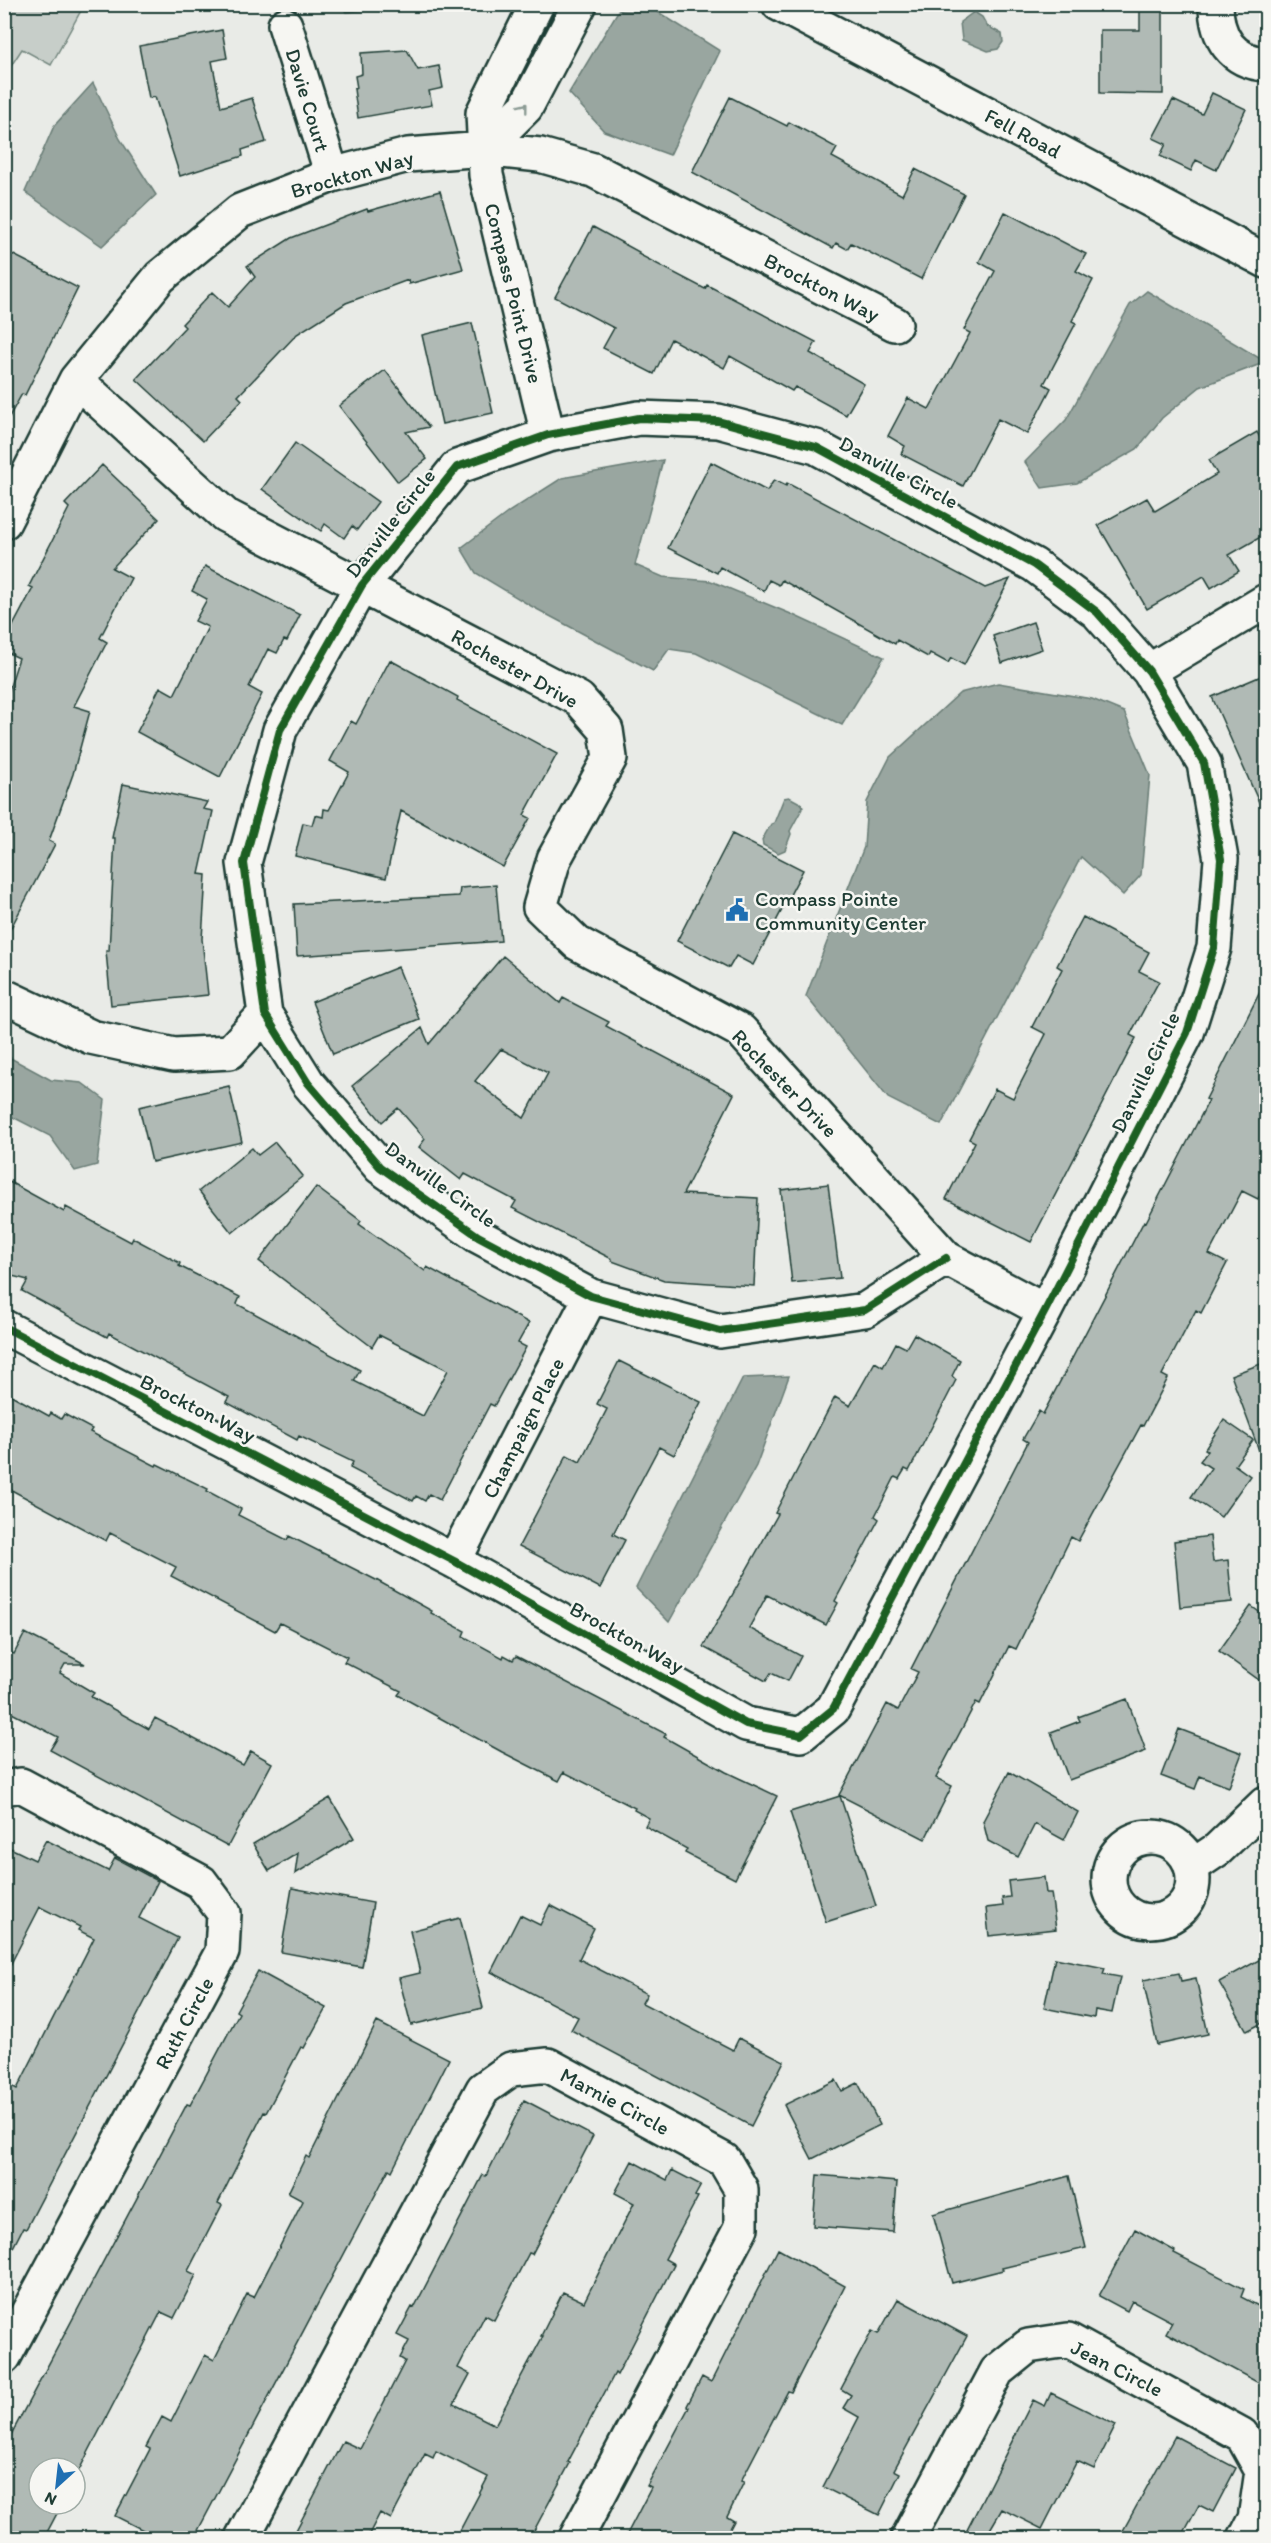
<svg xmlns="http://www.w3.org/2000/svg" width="1271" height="2543" font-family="Itim,sans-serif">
<rect width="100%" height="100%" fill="#e9ebe7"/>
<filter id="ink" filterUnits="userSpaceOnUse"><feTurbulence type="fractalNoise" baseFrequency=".0167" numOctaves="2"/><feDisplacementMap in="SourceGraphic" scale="12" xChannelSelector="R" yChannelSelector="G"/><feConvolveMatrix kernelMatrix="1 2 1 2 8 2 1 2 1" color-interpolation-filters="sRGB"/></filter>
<g filter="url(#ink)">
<path fill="#c7cec9" stroke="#73867e" stroke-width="1.5" d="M5 4H84V5L51 65 22 49 5 75Z"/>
<path fill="#99a6a0" stroke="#687c75" stroke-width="1.5" d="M636 4 647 5 720 51 670 155 604 131 569 93 618 11Z
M340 5H425L346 12Z
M974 12 982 17 987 26 1002 34 1003 42 998 49 988 51 962 40 960 22Z
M93 83 120 139 156 195 102 246 25 192 54 126Z
M1147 291 1266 362 1200 387 1162 418 1137 449 1077 483 1042 488 1025 462 1066 420 1130 305Z
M663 460 635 565 663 577 711 581 791 614 884 657 842 725 696 653 669 649 653 671 531 606 476 573 461 548 510 511 562 478Z
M998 683 1092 699 1124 712 1150 775 1141 875 1123 895 1081 857 941 1125 888 1098 806 996 864 847 867 802 890 757 960 693Z
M789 797 802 804 803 807 790 831 791 834 785 850 778 853 763 845 762 840 771 824 774 823 784 798Z
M5 1055 51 1080 82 1083 105 1100 97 1165 75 1171 50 1136 5 1113Z
M789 1376 756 1466 669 1622 636 1588 743 1378Z"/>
<path fill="#b0bab5" stroke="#1f3d34" stroke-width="1.5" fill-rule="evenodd" d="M1140 4H1163V94L1100 93V30H1140Z
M222 30 227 58 212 61 221 107 252 98 266 142 242 150 243 156 180 176 155 97 149 98 139 46Z
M407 50 418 70 439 66 443 88 429 91 432 105 358 118 354 89 357 88 355 76 362 74 361 53Z
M1212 93 1246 109 1216 170 1196 160 1191 171 1160 156 1166 144 1153 138 1173 100 1202 114Z
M730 97 787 126 789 122 837 148 832 157 902 195 915 169 964 194 921 279 851 243 847 249 836 243 833 248 692 172Z
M440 191 463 269 409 284 408 280 346 303 297 334 238 396 242 400 203 441 136 379 185 327 182 324 212 292 228 307 255 277 247 266 291 238 367 209 368 211Z
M1005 212 1086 254 1076 271 1093 280 1072 321 1076 323 1044 384 1051 388 1027 434 998 419 963 486 901 454 905 446 888 436 908 398 929 409 970 333 964 330 995 271 979 262Z
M593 227 639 252 638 254 705 289 707 285 816 342 810 353 864 384 846 415 795 387 792 391 730 356 724 368 671 339 654 374 603 348 614 328 555 297Z
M4 250 78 288 25 395 22 394 4 426Z
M472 323 493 413 442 424 422 335Z
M385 370 429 427 406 432 427 459 398 482 339 406Z
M1257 432 1266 449V534L1229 555 1239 571 1211 588 1204 576 1147 609 1098 525 1147 498 1155 511 1217 474 1209 460Z
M295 443 378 502 357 530 352 526 344 538 325 524 321 531 262 489Z
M711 462 767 491 774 480 786 486 787 483 985 588 1010 579 964 665 951 658 948 663 930 653 928 657 897 640 895 644 782 580 779 585 769 580 764 591 720 567 717 573 668 548Z
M102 465 159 519 112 568 131 578 100 638 107 642 74 706 90 711 73 774 49 841 55 844 4 941V705L19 658 4 651V643L33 588 29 586 69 508 65 504Z
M205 566 300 615 287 641 284 640 277 653 268 649 249 687 262 694 220 777 137 732 160 687 174 695 208 627 195 621 207 599 192 591Z
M1033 622 1042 649 1002 663 993 636Z
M390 660 458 697 457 700 557 754 524 815 530 818 503 867 401 811 386 878 295 856 303 823 312 825 315 815 323 817 324 809 329 810 349 772 330 761 351 721 356 724Z
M1266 674V818L1212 697Z
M123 784 207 802 203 809 213 811 199 874 206 875 202 939 208 995 111 1005 106 951H109L115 838H112Z
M732 834 803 870 753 965 736 956 729 968 677 941Z
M496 885 501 941 297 956 294 904 459 896 460 888Z
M1083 917 1149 952 1139 971 1159 981 1130 1035 1136 1038 1031 1242 946 1199 975 1142 969 1139 995 1089 1013 1098 1046 1034 1032 1027 1062 969 1057 966Z
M503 956 560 1003 563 998 609 1022 606 1026 734 1094 683 1194 758 1198 754 1286 664 1280 612 1261V1259L512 1208 516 1201 465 1174 461 1180 419 1147 425 1139 398 1108 382 1122 352 1086 422 1028 429 1044ZM501 1049 548 1073 524 1118 475 1081Z
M398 967 419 1019 333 1054 312 1002Z
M1266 980V1183L1258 1199 1242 1191 1209 1254 1227 1263 1201 1313 1196 1310 1162 1375 1168 1378 1143 1426 1141 1425 1078 1541 1071 1537 1016 1649 1009 1646 980 1704 976 1702 936 1778 952 1786 925 1839 839 1795 887 1704 898 1710 918 1672 911 1669 1028 1442 1023 1439 1039 1411 1043 1414 1144 1221 1146 1222 1209 1100 1206 1099Z
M229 1086 242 1142 152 1162 139 1107Z
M275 1142 303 1176 232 1233 199 1191 252 1148 258 1155Z
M4 1179 64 1212 66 1207 131 1242 133 1238 180 1263 179 1266 240 1297 237 1304 360 1370 354 1381 423 1416 448 1370 379 1335 372 1347 259 1261 316 1187 361 1221 359 1224 425 1271 427 1267 529 1323 518 1343 526 1347 494 1406 490 1404 440 1500 429 1494 425 1501 416 1496 413 1501 350 1468 353 1462 299 1436 297 1440 226 1402 229 1397 109 1333 107 1337 22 1291 28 1280 4 1274Z
M828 1184 840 1278 792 1283 781 1190Z
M914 1334 960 1360 952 1376 956 1380 909 1471 905 1469 899 1479 895 1477 875 1516 879 1519 835 1601 838 1603 826 1625 767 1595 749 1628 801 1656 788 1681 771 1673 766 1681 703 1647 778 1514 775 1513 835 1397 850 1406 875 1362 883 1367 896 1343 906 1348Z
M619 1361 701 1402 674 1455 659 1447 613 1534 625 1540 600 1588 519 1546 567 1455 580 1462 607 1409 597 1404Z
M1266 1362V1463L1264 1464 1231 1375Z
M4 1391 49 1416 51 1413 61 1419 64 1414 92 1429 90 1432 156 1466 157 1464 208 1489 207 1491 241 1509 238 1515 287 1540 289 1536 376 1580 432 1611 431 1613 465 1631 463 1636 503 1658 504 1655 513 1660 516 1656 666 1734 664 1737 726 1772 777 1796 735 1879 685 1853 687 1849 645 1826 649 1818 634 1810 635 1808 564 1772 559 1781 502 1752 398 1695 401 1691 344 1662 347 1657 280 1623 275 1631 171 1576 176 1567 110 1533 106 1541 4 1486Z
M1224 1420 1253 1440 1235 1465 1250 1476 1221 1517 1191 1497 1211 1468 1200 1461 1208 1451 1205 1449Z
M1210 1536 1213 1562 1228 1560 1232 1602 1180 1607 1174 1541Z
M1251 1606 1266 1617V1685L1219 1651Z
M25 1633 85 1664H65L60 1673 94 1693 91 1697 149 1729 155 1718 243 1765 251 1751 272 1763 228 1846 50 1750 58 1737 4 1709V1649L14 1654Z
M1127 1699 1146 1751 1069 1780 1051 1732 1080 1721 1078 1717Z
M1179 1729 1242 1753 1229 1787 1200 1776 1195 1789 1161 1776Z
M1009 1772 1078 1812 1064 1840 1035 1824 1018 1857 988 1841 983 1821Z
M840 1796 876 1906 826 1922 790 1812Z
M330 1798 354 1838 295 1874 298 1853 269 1871 253 1844Z
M46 1840 108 1871 115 1858 158 1881 139 1918 178 1938 26 2229 23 2228 4 2265V2082L17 2089 94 1938 78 1930 80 1927 40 1907 4 1977V1845L35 1860Z
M1044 1877 1046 1893H1051L1056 1929 989 1936 986 1908 1003 1906 1002 1898 1010 1897 1008 1881Z
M292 1888 373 1903 362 1967 281 1952Z
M550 1905 594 1928 579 1959 647 1994 642 2003 733 2050 739 2038 784 2061 751 2126 571 2030 578 2017 491 1972 520 1915 540 1925Z
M460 1918 483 2008 411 2025 399 1978 420 1973 410 1931Z
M1266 1956V2021L1247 2031 1219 1982Z
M1055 1958 1105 1968 1103 1974 1120 1977 1112 2013 1095 2010 1094 2018 1044 2008Z
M258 1971 326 2008 304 2048 301 2047 266 2113 264 2112 218 2203 222 2205 188 2271 196 2275 174 2318 161 2312 75 2478V2468H39V2504H62L44 2538H4V2448L187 2104 190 2105 239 2013 236 2011Z
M1179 1973 1181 1981 1196 1978 1208 2034 1157 2045 1143 1980Z
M377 2022 449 2059 392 2171 389 2169 194 2538H159L115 2516 150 2449 146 2447 162 2417 171 2422 205 2355 214 2360 247 2294 254 2297 303 2201 288 2193 306 2156 309 2158Z
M836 2080 842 2091 858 2083 880 2125 812 2159 784 2105Z
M524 2100 593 2136 532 2254 529 2253 494 2320 485 2315 458 2368 470 2374 454 2404 495 2425 543 2336H541L563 2292 584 2302 634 2203 615 2193 632 2161 667 2180 672 2170 701 2185 695 2196 698 2197 665 2259 674 2264 617 2375 615 2373 568 2462 570 2463 530 2538H456L488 2477 436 2451 433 2458 425 2454 391 2519 380 2513 367 2538H292L343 2441 360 2449 405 2361 400 2358 409 2341 397 2335 412 2307 414 2308 483 2175 486 2176Z
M817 2175 897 2182 893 2232 813 2226Z
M1069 2176 1086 2248 1002 2268 1003 2270 952 2283 933 2214Z
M1135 2229 1175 2251 1174 2253 1244 2289 1241 2297 1266 2310V2387L1166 2333 1172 2322 1132 2301 1127 2311 1099 2296Z
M778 2249 845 2286 791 2392 788 2391 741 2481 744 2482 727 2517 734 2521 725 2538H625L651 2488 647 2486 689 2407 687 2406 702 2377 711 2382Z
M898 2299 967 2336 894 2470 900 2473 879 2515 823 2487 859 2417 843 2408 851 2395 841 2389 872 2331 878 2334Z
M1051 2393 1116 2425 1094 2469 1077 2461 1042 2529 1002 2509 985 2538H963L1033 2400 1045 2406Z
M1175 2436 1236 2468 1213 2512 1199 2505 1181 2538H1119Z"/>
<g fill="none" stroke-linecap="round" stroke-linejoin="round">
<g stroke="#1f3d34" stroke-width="38">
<path id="minor" d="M537 4 483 113 486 175 548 435
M779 4 1266 261
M1216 4C1216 37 1232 62 1266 64
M285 25 332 175
M484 149 526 107 580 4
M76 380 225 515 579 699 606 730 610 758 554 859 540 907 577 943 741 1031 946 1258 1045 1311
M4 522 76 380 160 277 240 211 332 175 408 155 484 149 540 155 593 170 895 324
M1149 671 1266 601
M4 996 91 1037 174 1055 230 1052 265 1014
M4 1327 454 1561 746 1724 801 1735 833 1709 1045 1311 1187 1033 1214 948 1221 859 1204 763 1149 671 1097 612 1034 565 816 447 718 421 639 418 548 435 457 467 362 585 280 730 244 863 265 1014 308 1083 380 1167 478 1236 591 1296 720 1331 865 1310 946 1258
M454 1561 591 1296
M4 1788 21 1785 201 1882 224 1913 222 1952 4 2357
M1109 1879a42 42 0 1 1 84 0a42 42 0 1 1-84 0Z
M1191 1867 1218 1849 1266 1803
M242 2538 483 2089 511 2069 548 2065 724 2160 741 2189V2228L576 2538
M908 2538 997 2371 1028 2346 1068 2340 1242 2435 1262 2471 1255 2519 1245 2538"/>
</g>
<use href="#minor" stroke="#f6f6f2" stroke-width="33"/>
<g stroke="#f6f6f2" stroke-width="11">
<path id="cycleway" d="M4 1327 454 1561 746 1724 801 1735 833 1709 1045 1311 1187 1033 1214 948 1221 859 1204 763 1149 671 1097 612 1034 565 816 447 718 421 639 418 548 435 457 467 362 585 280 730 244 863 265 1014 308 1083 380 1167 478 1236 591 1296 720 1331 865 1310 946 1258"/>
</g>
<use href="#cycleway" stroke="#1b5e20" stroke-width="8"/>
</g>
<defs><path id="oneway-chevron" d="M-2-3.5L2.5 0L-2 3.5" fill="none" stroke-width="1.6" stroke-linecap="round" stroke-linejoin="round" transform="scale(1.5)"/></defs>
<use stroke="#8a9a93" href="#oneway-chevron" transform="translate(524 107) rotate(-52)"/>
</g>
<defs>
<g id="civic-bare" transform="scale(1.8)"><path d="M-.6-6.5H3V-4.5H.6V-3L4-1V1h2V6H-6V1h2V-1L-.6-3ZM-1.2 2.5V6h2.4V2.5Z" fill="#1f6fb2" stroke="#f6f6f2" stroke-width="2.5" paint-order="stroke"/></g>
</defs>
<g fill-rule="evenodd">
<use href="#civic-bare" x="737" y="910"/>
</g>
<g text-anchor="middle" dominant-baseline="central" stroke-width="5" stroke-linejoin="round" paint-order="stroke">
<g font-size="21" fill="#1f3d34" stroke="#f6f6f2">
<text transform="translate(308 100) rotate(73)">Davie Court</text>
<text transform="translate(1023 133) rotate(28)">Fell Road</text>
<text transform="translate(352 174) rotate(-16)">Brockton Way</text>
<text transform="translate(822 287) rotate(27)">Brockton Way</text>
<text transform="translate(514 293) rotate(76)">Compass Point Drive</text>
<text transform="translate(899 472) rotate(28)">Danville Circle</text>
<text transform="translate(390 523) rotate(-52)">Danville Circle</text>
<text transform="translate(515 668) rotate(29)">Rochester Drive</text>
<text transform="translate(1145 1072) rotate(-64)">Danville Circle</text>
<text transform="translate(785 1083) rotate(46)">Rochester Drive</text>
<text transform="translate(441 1184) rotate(36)">Danville Circle</text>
<text transform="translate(198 1408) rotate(27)">Brockton Way</text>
<text transform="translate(523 1428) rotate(-63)">Champaign Place</text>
<text transform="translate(627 1637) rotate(29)">Brockton Way</text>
<text transform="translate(184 2023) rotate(-62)">Ruth Circle</text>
<text transform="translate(615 2101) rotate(28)">Marnie Circle</text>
<text transform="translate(1117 2368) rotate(27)">Jean Circle</text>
</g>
<g font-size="21" fill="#1f3d34" stroke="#f6f6f2" text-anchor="start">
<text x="755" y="898">Compass Pointe<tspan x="755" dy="24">Community Center</tspan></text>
</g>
</g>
<rect width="1271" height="2543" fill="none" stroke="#f6f6f2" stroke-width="24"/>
<rect x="12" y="12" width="1247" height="2519" fill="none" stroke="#1f3d34" stroke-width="2" filter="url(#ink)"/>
<g transform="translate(57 2486) rotate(207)"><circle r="28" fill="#f6f6f2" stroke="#a0aca6" stroke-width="1.5"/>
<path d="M0-4.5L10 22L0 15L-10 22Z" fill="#1f6fb2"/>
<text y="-9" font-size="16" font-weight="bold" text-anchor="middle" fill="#1f3d34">N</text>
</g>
</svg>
